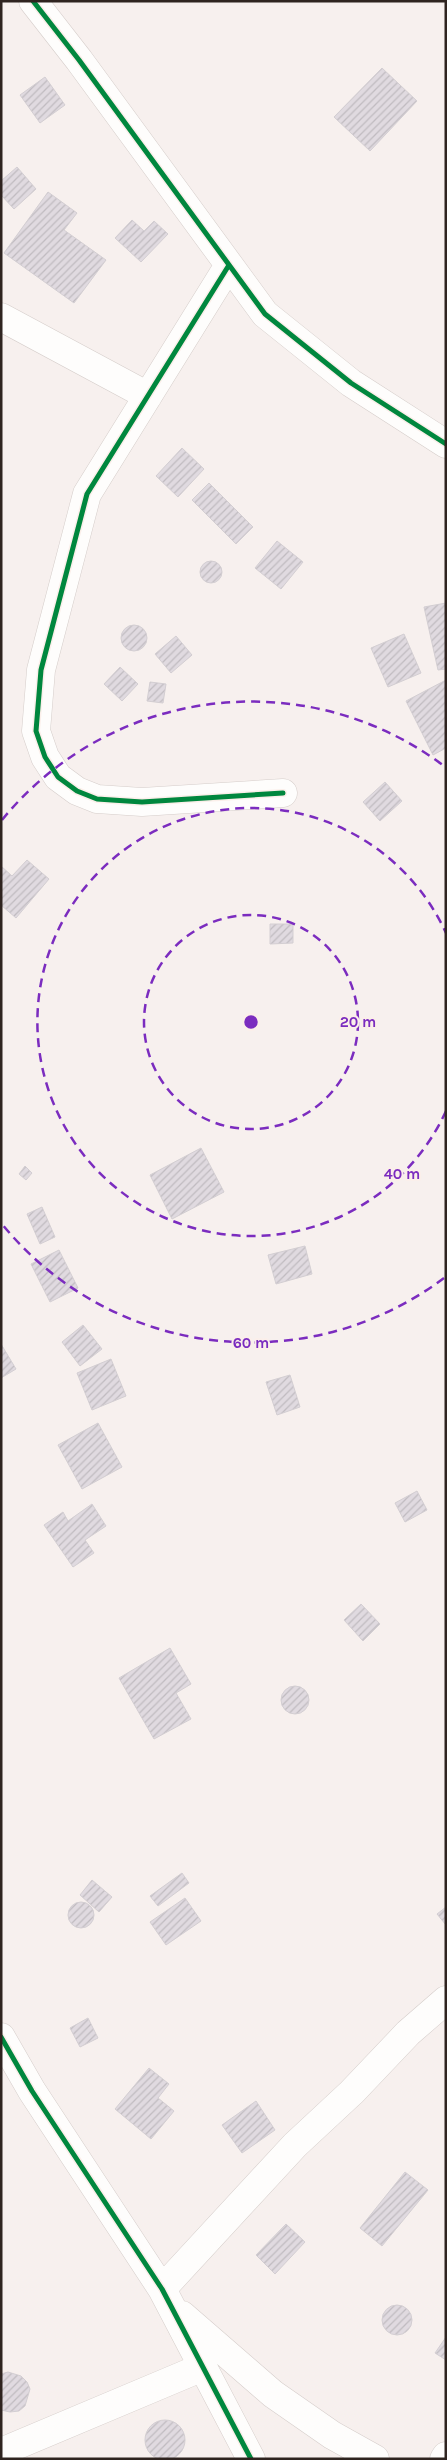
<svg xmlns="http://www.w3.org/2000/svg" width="447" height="2460" font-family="Karla,sans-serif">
<defs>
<pattern id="building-hatch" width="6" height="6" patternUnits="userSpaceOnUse" patternTransform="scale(1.25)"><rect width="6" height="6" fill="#e0dae0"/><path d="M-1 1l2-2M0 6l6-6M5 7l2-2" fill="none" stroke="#c0bbc0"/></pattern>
</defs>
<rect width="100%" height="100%" fill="#f7f0ee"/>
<path fill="url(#building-hatch)" stroke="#d3ced2" d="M382 68 417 101 370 151 334 117Z
M45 77 65 105 40 123 20 95Z
M17 167 36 189 14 209 1 195V181Z
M48 192 77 213 64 230 106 260 74 303 4 253Z
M132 220 144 231 154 221 168 234 141 262 115 238Z
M182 448 204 469 178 497 156 476Z
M209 483 253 527 236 544 192 500Z
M277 541 303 562 281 589 255 568Z
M200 572a11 11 0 1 1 22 0a11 11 0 1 1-22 0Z
M446 603V669L438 670 424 607Z
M121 638a13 13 0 1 1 26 0a13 13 0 1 1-26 0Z
M404 634 421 673 388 687 371 648Z
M176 636 192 655 171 673 155 654Z
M120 667 138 684 122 701 104 684Z
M446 680V748L433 755 406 701Z
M150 682 166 684 163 703 147 701Z
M385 782 402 801 380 821 363 802Z
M27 860 49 879 16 918 1 905V866L12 876Z
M270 924H293V943L270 944Z
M201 1148 224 1192 172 1219 150 1175Z
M25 1166 32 1173 26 1180 19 1174Z
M42 1207 55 1237 40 1244 27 1214Z
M305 1246 312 1274 276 1284 268 1255Z
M59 1250 78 1288 50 1302 31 1264Z
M83 1325 102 1349 80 1366 62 1342Z
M1 1344 16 1369 1 1378Z
M111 1359 126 1396 92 1410 77 1373Z
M290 1375 300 1407 277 1415 266 1382Z
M98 1423 122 1467 82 1489 58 1445Z
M417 1491 427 1510 405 1522 395 1503Z
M92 1504 106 1526 85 1540 94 1553 73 1567 44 1525 63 1512 68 1521Z
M361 1604 380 1624 363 1641 344 1620Z
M170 1648 191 1684 176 1693 191 1719 154 1739 119 1678Z
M281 1700a14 14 0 1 1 28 0a14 14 0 1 1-28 0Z
M182 1873 189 1883 158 1906 150 1896Z
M92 1880 112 1897 99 1912 80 1895Z
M185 1898 201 1921 166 1945 150 1922Z
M68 1915a13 13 0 1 1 26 0a13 13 0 1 1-26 0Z
M446 1907V1925L437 1914Z
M88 2018 98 2038 80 2047 70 2028Z
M149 2068 169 2084 158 2098 174 2111 151 2139 115 2109Z
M256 2101 275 2130 242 2153 222 2125Z
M405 2172 428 2190 382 2246 360 2228Z
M286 2224 305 2242 275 2274 256 2255Z
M382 2320a15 15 0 1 1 30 0a15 15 0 1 1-30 0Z
M446 2337V2360L435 2353Z
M8 2372 21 2376 27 2382 30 2389 25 2406 19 2411 10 2412 1 2410V2374Z
M145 2440a20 20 0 1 1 40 0a20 20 0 1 1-40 0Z"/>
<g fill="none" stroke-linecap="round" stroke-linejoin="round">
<g stroke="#d5cdca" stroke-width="29">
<path id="minor" d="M33 1 79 60 265 314 351 383 446 444
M229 265 87 494 41 670 36 731 45 757 58 777 77 791 97 799 142 802 283 793
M1 317 148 396
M1 2037 32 2091 162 2289 251 2459
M162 2289 295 2145 352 2092 408 2033 446 2000
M182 2315 273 2394 332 2435 375 2459
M1 2452 203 2367
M444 2459 446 2456"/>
</g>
<use href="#minor" stroke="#fefdfc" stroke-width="28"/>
<g stroke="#fbefea" stroke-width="8">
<path id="cycleway" d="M33 1 79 60 265 314 351 383 446 444
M229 265 87 494 41 670 36 731 45 757 58 777 77 791 97 799 142 802 283 793
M1 2037 32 2091 162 2289 251 2459"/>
</g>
<use href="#cycleway" stroke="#00873e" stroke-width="5"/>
</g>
<g fill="none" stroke="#7b2cbf" stroke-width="2.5" stroke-dasharray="9 6">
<circle cx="251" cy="1022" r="107"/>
<path d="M446 1111A214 214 0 1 1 446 933"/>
<path d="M444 1278A321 321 0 0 1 2 1224M2 820A321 321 0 0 1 444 766"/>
</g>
<circle cx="251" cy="1022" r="8" fill="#7b2cbf" stroke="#fbefea" stroke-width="2.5"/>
<g font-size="15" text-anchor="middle" font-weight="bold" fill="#7b2cbf" stroke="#fbefea" stroke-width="4" stroke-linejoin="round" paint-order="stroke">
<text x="358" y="1027">20 m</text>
<text x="402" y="1179">40 m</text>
<text x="251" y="1348">60 m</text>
</g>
<rect width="447" height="2460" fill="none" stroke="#2f2420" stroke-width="5"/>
</svg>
